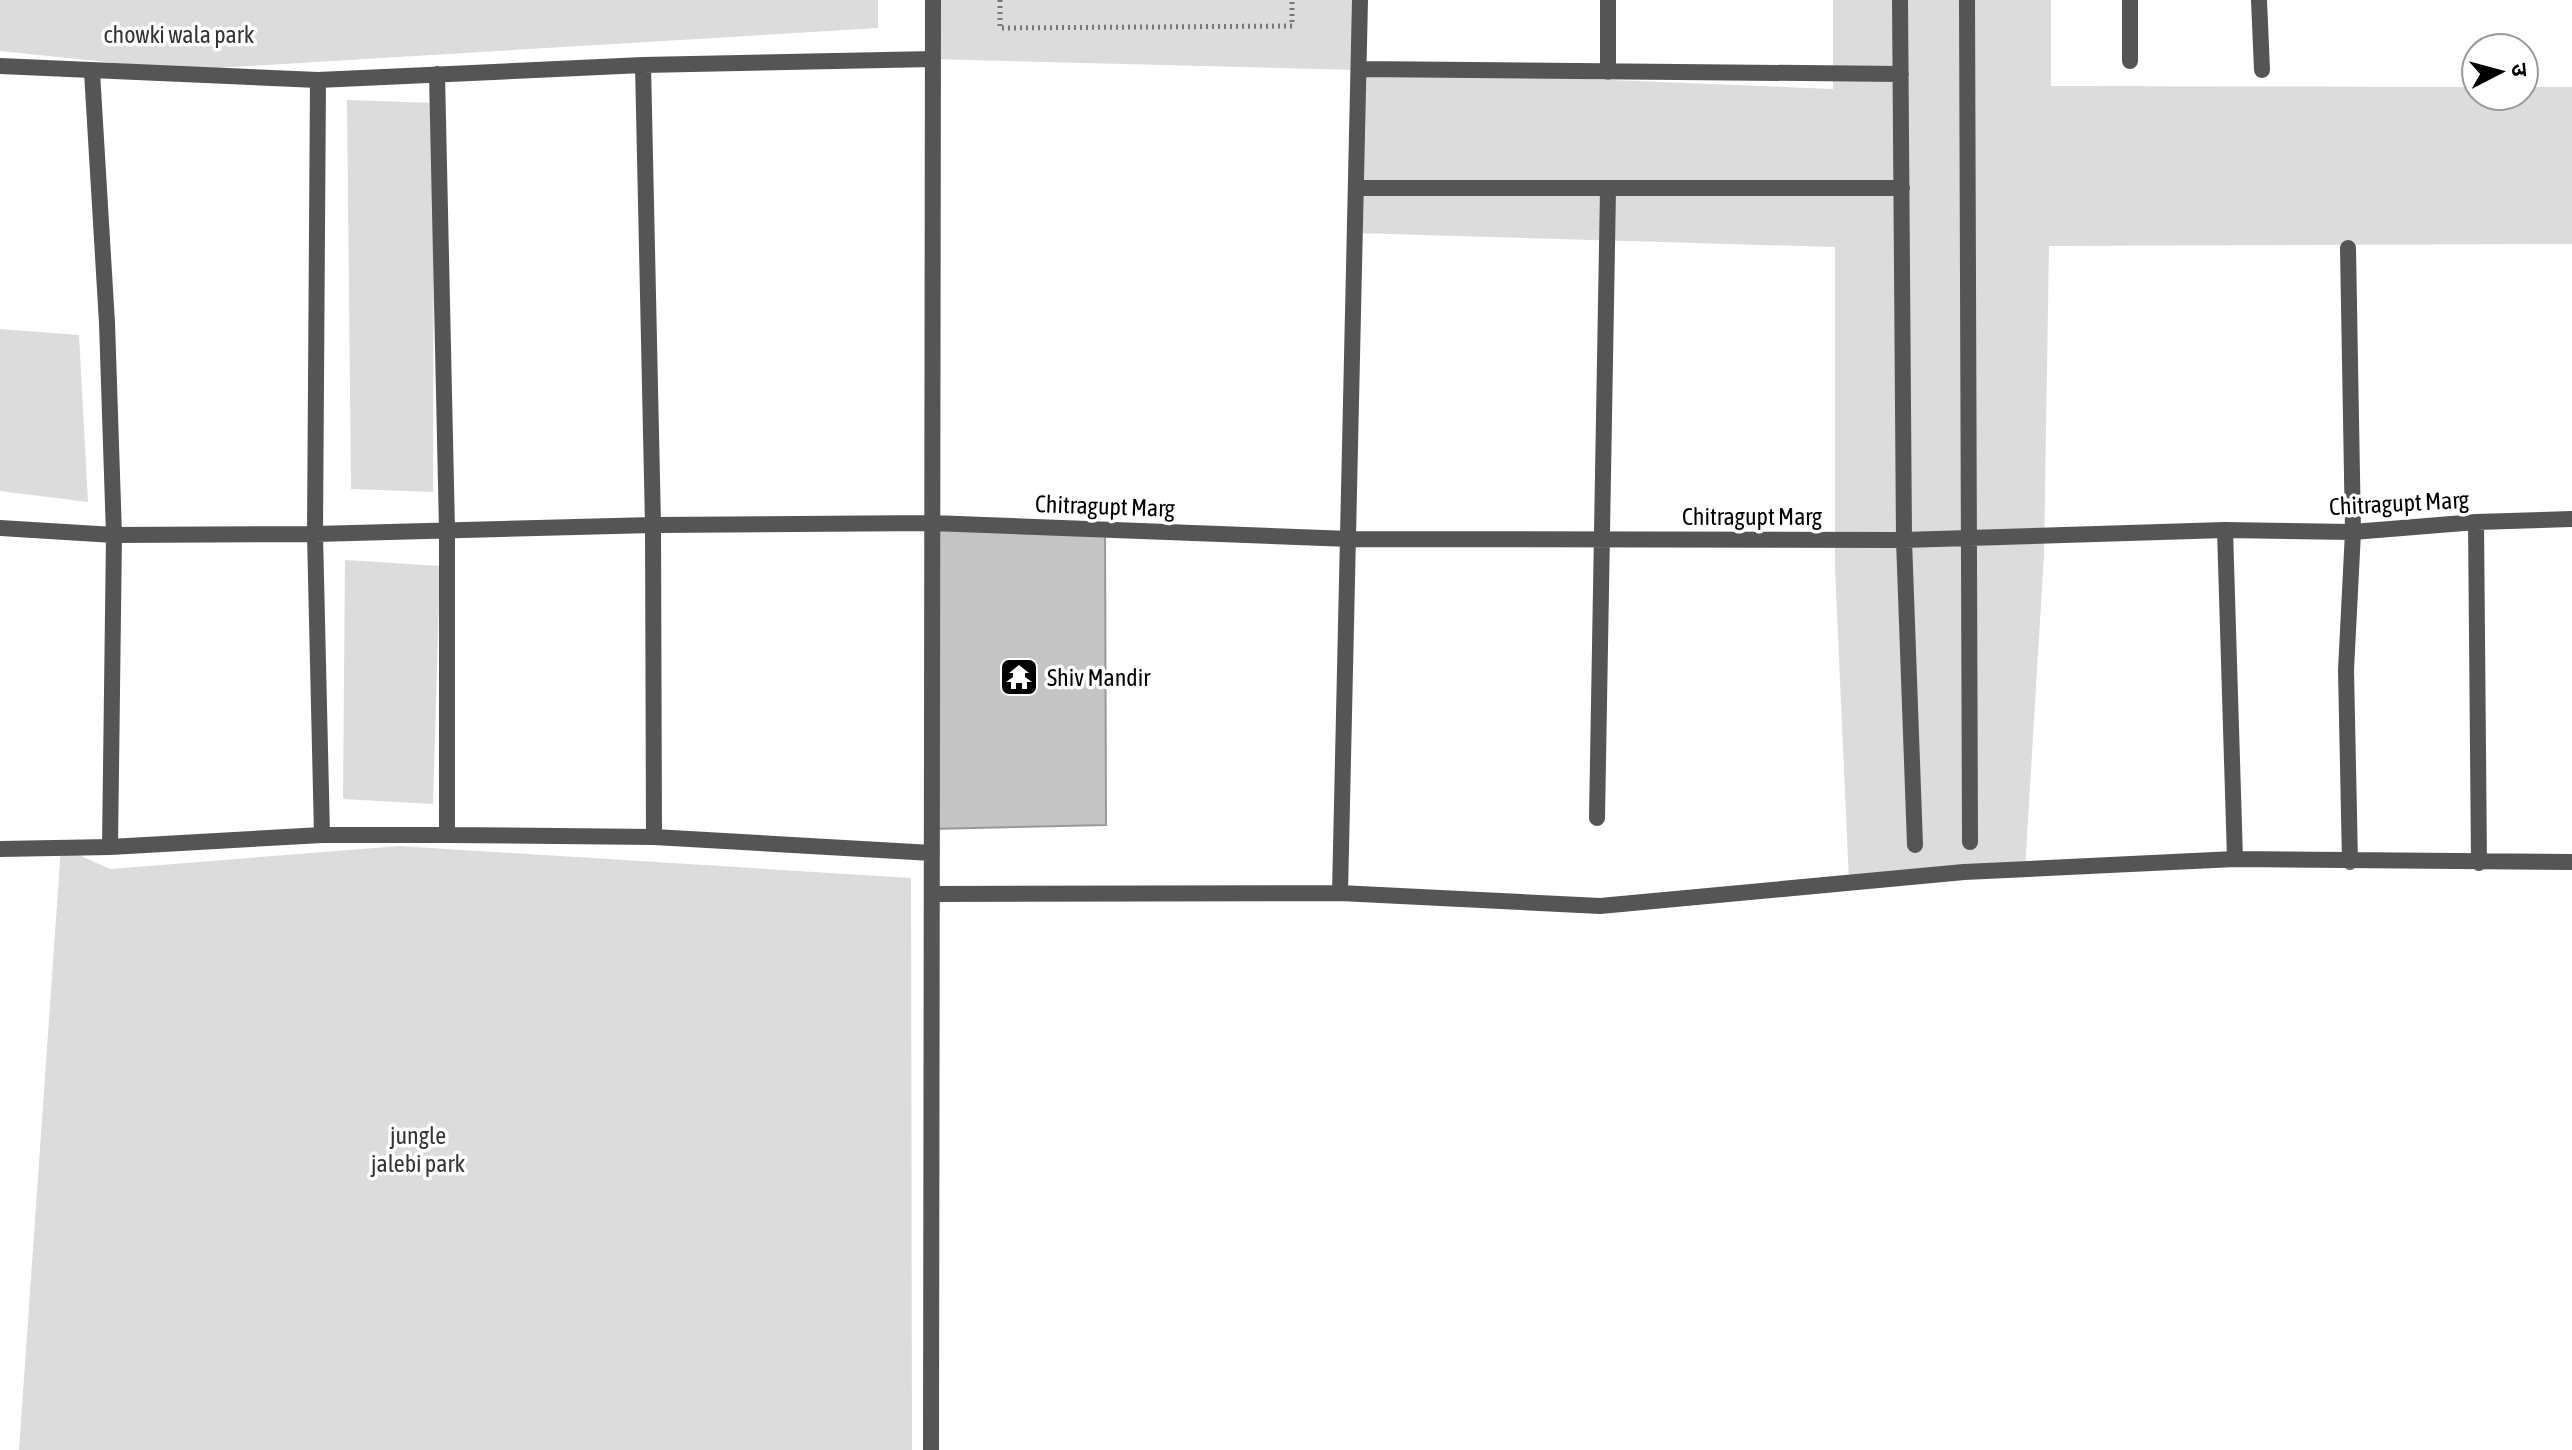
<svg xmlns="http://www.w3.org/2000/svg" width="2572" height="1450" font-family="'Asap Condensed','Noto Sans Devanagari',sans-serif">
<rect width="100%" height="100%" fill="#fff"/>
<path fill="#dcdcdc" d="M0 0H878V28L183 70 0 51Z
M934 0H1361L1360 70 1833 89V0H2051V86L2476 87V96H2524V87H2572V244L2049 246 2044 555 2025 869 1849 882 1835 568V247L1356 233 1359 70 933 59Z
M347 100 434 103 433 492 351 489Z
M0 329 79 335 88 502 0 491Z
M345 560 440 566 433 804 343 799Z
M399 846 911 878 912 1450H19L61 847 110 869Z"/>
<path fill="#c4c4c4" stroke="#999" stroke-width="2" d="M932 523 1105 530 1106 825 932 829Z"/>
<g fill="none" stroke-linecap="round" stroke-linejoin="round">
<path stroke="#777" stroke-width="5" stroke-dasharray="2 4" stroke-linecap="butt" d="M1000 0V28L1292 26V0"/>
<path stroke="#555" stroke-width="16" d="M1900 0 1904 540 1915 845
M1967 0 1970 842
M2259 0 2262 70
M2130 61V0
M643 65 653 525 654 837
M0 66 318 80 315 534 322 835
M1359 69 1901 74
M92 72 107 323 114 535 110 847
M1608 72V0
M437 74 447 530V835
M318 80 643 65 933 59
M1357 188H1902
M2348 248 2353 532 2346 670 2350 862
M2476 522 2479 863
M0 528 114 535 315 534 653 525 932 523 1350 539 1904 540 2225 530 2353 532 2476 522 2572 519
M2225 530 2235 859
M1597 818 1608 189
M0 849 110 847 322 835H447L654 837 932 853
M1340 893 1360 0
M932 894 1340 893 1600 906 1964 872 2235 859 2572 862
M931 1450 933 0"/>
</g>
<defs>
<g id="temple-square" transform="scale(2)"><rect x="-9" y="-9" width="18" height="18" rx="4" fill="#000" stroke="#fff"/><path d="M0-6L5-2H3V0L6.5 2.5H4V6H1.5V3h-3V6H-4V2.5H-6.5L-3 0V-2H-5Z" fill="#fff"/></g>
</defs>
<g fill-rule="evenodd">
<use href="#temple-square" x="1019" y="677"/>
</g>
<g text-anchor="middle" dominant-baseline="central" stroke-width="7" stroke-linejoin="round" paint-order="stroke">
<g font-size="24" fill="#333" stroke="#fff">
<text x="179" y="34">chowki wala park</text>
<text x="418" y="1135">jungle<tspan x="418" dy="28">jalebi park</tspan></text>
</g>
<g font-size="24" fill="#000" stroke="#fff">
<text transform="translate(2399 503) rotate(-3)">Chitragupt Marg</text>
<text transform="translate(1105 506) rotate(2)">Chitragupt Marg</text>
<text x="1752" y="516">Chitragupt Marg</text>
</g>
<g font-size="24" fill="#000" stroke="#fff" text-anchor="start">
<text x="1047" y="677">Shiv Mandir</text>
</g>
</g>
<g transform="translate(2500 72) rotate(84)"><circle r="38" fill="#ffffff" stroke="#999999" stroke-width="2"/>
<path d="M0-6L14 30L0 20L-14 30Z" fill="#000000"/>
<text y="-12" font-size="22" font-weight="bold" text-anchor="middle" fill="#000000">उ</text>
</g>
</svg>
